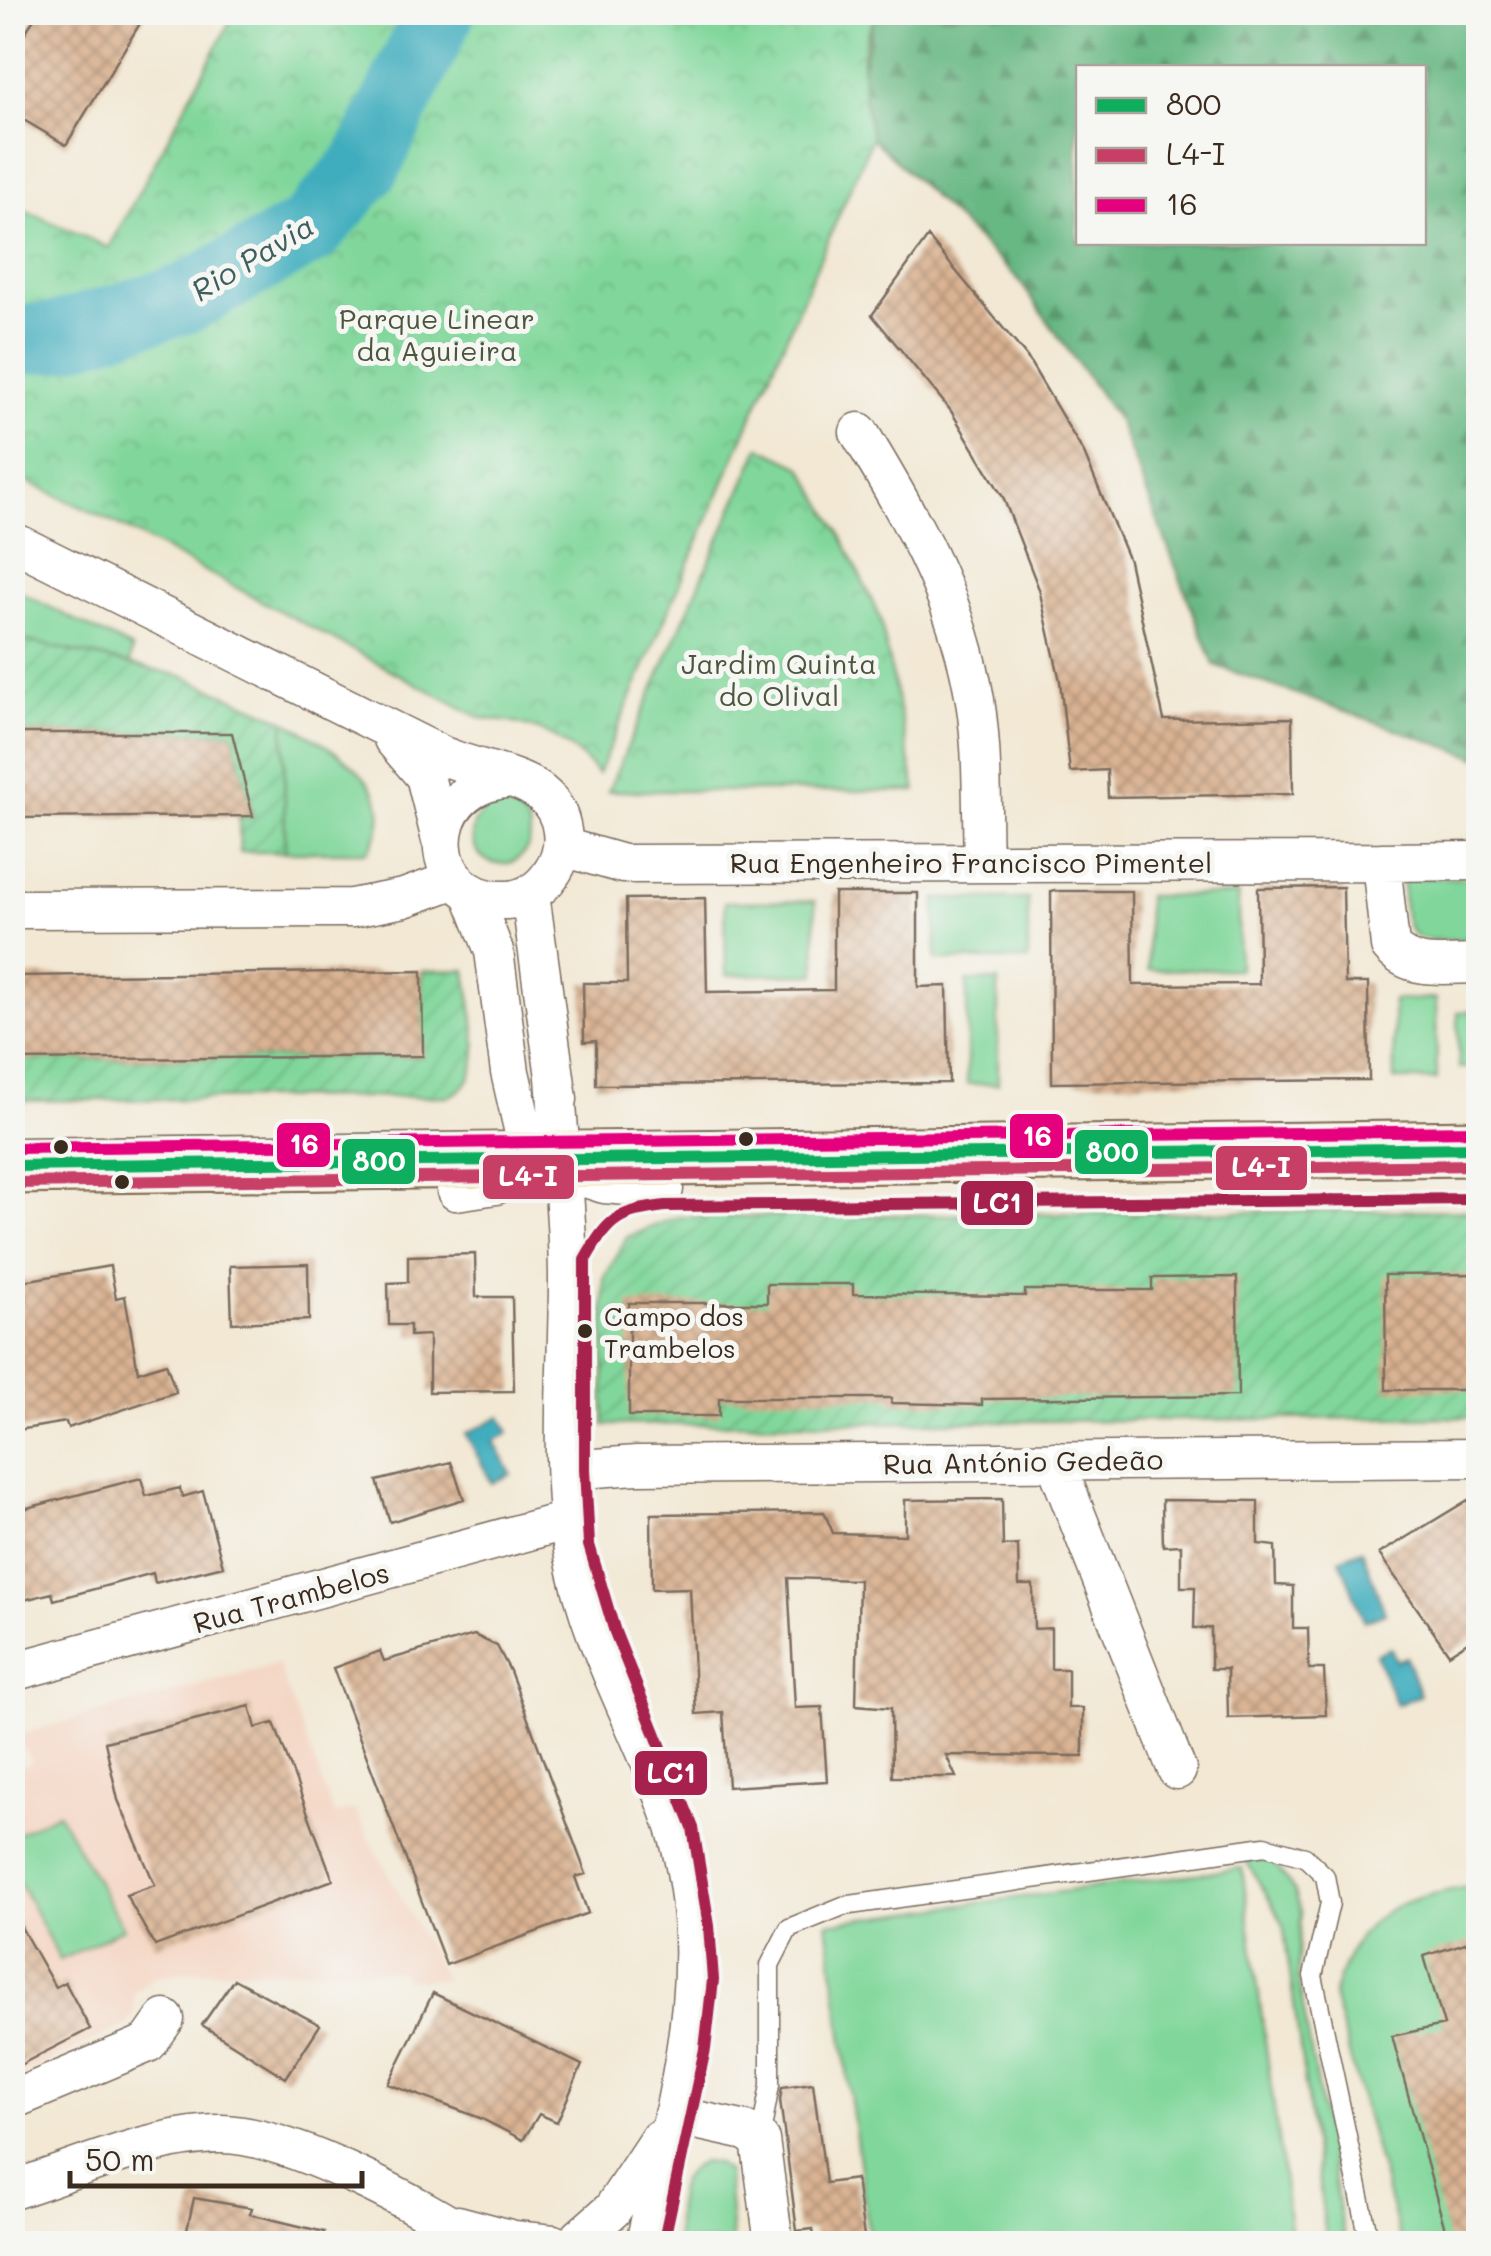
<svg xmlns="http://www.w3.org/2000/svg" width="1491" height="2256" font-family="Mali,sans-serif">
<defs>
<pattern id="forest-firs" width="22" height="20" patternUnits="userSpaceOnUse" patternTransform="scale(2.5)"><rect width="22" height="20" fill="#68b883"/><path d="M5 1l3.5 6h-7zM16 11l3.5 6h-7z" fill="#57966b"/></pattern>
<pattern id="park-crowns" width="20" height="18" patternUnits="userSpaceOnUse" patternTransform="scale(2.5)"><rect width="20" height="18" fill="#81d79b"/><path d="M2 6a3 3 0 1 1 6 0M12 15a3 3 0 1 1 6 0" fill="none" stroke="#70b985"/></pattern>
<pattern id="garden-furrows" width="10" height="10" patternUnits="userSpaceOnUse" patternTransform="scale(2.5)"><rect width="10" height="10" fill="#81d79b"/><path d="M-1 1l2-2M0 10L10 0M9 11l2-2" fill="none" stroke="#70b985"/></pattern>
<pattern id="building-cross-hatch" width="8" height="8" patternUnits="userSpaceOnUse" patternTransform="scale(2.5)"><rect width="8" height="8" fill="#dab393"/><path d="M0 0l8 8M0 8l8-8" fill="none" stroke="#b29277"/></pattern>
</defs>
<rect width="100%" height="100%" fill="#f6f6f2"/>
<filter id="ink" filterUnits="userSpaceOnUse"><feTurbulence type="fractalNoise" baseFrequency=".01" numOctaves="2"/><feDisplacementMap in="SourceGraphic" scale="20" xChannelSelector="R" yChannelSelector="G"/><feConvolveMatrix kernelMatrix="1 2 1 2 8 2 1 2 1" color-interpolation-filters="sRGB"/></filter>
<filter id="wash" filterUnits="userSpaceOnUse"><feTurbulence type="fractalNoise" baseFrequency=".0048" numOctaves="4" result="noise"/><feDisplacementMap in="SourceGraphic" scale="40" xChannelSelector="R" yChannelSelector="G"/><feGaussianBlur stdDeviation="2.25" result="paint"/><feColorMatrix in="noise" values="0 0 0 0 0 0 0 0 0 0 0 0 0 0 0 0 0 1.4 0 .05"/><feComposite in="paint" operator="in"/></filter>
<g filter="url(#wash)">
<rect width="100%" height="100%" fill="#f2e8d4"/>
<path fill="#f4d3c0" d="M278 1664 334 1815 354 1809 445 1980H403L402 1971 354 1970 190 1971 153 1978 134 1992V2014L126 2025 13 2078V1769L32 1763 16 1735Z"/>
<path fill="#81d79b" stroke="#5e805c" stroke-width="2.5" d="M12 588 132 649 130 664 13 638Z
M284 720C328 746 414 790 367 852H285Z
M472 835a29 29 0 1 1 58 0a29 29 0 1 1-58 0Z
M1403 878H1478V939C1414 940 1402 949 1403 878Z
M1238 895 1239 969 1148 970 1147 896Z
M936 899H1028V960H936Z
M815 901 816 974 726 975 725 902Z
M967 981H998V1084H967Z
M1436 999 1437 1080H1394L1393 1000Z
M1458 1012H1478V1067L1459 1068Z
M58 1813 123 1928 60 1960 13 1871V1836Z
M1244 1857 1273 1862 1295 1892 1301 1913 1298 1979 1345 2243H1327L1283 1923Z
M1242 1868 1292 2243H870L827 1923Z
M1478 1885V2243H1401L1333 1996C1358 1909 1395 1900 1478 1885Z
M704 2162 717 2163 727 2172 732 2243H678L676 2238C676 2210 672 2171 704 2162Z"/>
<path fill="url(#forest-firs)" stroke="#527150" stroke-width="2.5" fill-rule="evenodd" d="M879 13H1478V758L1214 665 1119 422 1018 279 872 138 860 80 873 20ZM1078 68H1424V242H1078Z"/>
<path fill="url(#park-crowns)" stroke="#5e805c" stroke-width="2.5" d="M235 13H879C852 47 864 99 872 138L598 774C564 735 532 723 481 718L107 519 13 475V205L109 248Z
M760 447 802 467 839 531 880 618 916 791H608Z"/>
<path fill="url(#garden-furrows)" stroke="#5e805c" stroke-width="2.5" d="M13 638 182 676 284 720 285 852H240L239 817 253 816 232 733H13Z
M466 970C470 1008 494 1079 449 1096L13 1101 12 1060 422 1056V971Z
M1478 1210V1417L604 1425V1279L627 1237 677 1217Z"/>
<path fill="#40adbe" stroke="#3e6c6e" stroke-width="2.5" d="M501 1416 509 1433 494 1441 511 1474 492 1483 466 1434Z
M1362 1550 1385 1613 1364 1621 1340 1559Z
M1391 1648 1396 1661 1406 1657 1420 1695 1396 1705 1376 1654Z"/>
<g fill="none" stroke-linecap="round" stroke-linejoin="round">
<path stroke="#40adbe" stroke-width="70" d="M12 340 57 337 187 298 310 230 367 164 440 12"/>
</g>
<g id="blocks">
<path fill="url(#building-cross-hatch)" d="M38 12H147L66 145 12 113V54Z
M928 237 1027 357 1084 453 1129 561 1164 720 1292 718 1293 794 1108 797 1107 770 1070 772 1060 681 1039 589 1003 497 951 411 872 315Z
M12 733H232L253 816 12 818Z
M1343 887 1345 983H1368L1369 1080 1052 1083 1051 891H1132L1133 985 1259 984 1258 888Z
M834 893H918V987L947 986 949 1083 596 1085V1041L584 1042 583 983H627L626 899 705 898 707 992 834 990Z
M422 971 423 1056 12 1060V976Z
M475 1254 476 1297H512L514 1391 429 1392V1335L410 1336V1325H389L388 1283 408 1282V1256Z
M308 1264 309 1320 232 1323 230 1266Z
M110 1266 116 1298 125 1296 138 1372 166 1363 176 1392 68 1428 66 1422 12 1431V1283Z
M1478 1274V1390H1386L1385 1275Z
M1237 1277 1238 1396 982 1399V1405L891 1403 892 1398H719V1416H629V1303H767V1284H853V1294L1025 1296V1290H1152V1278Z
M451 1462 464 1499 390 1522 377 1481Z
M141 1478 146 1496 180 1488 182 1497 203 1491 223 1566 155 1583 153 1573 54 1600 52 1593 12 1603V1512Z
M1002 1499 1003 1546 1018 1545 1019 1585H1033L1034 1629 1051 1628V1669H1068V1708H1083V1756L946 1755 956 1777H892L891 1708 856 1705 859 1580 788 1578 795 1708 822 1707 827 1781 728 1787 723 1712 696 1714 690 1588 652 1589 651 1514 824 1512 833 1533 905 1535V1500Z
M1162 1500 1258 1501V1544L1275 1546 1276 1585 1293 1586V1628H1308L1309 1669H1324L1326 1715 1228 1718 1227 1669H1211V1628H1194L1195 1587H1181V1545L1163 1546Z
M1468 1500 1478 1516V1635L1449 1654 1379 1554Z
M474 1635 497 1646 510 1671 586 1874 575 1877 588 1913 446 1965 333 1668 380 1651 384 1661Z
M250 1706 256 1728 274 1723 333 1880 155 1946 126 1895 155 1885 118 1800 105 1742Z
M12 1911 55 1987 65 1982 90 2029 12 2069Z
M1478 1939V2244H1449L1392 2036 1444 2025 1424 1956Z
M234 1979 320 2025 286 2078 202 2025Z
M433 1993 582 2065 557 2122 539 2114 523 2140 480 2118 388 2084Z
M813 2083 826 2183 856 2179 865 2244H815L813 2229 797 2231 780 2100 782 2087Z
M194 2198 252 2208 250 2214 324 2232 322 2244H184Z"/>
</g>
</g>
<g filter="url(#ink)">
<use href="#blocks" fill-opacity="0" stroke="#7b6c5e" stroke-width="2.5"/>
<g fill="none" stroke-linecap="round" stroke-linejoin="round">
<g stroke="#7b6c5e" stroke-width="21">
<path id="service" d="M760 2140 770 2085V1965L789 1928 843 1906 1265 1846 1305 1857 1325 1876 1330 1903 1313 1976 1370 2244"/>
</g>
<g stroke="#7b6c5e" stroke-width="41">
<path id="minor" d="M859 432C907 511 954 591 972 684 984 741 981 803 983 862
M12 541C153 612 294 682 435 752 465 768 516 773 541 793 566 813 569 849 551 874 541 889 525 899 507 900 426 904 417 790 505 779
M393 739 425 776 441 840
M563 847 623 864 1381 862
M1478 861 1381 862 1390 946C1412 972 1447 964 1478 964
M471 892 494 951 510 1072 535 1181
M530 894 558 1099
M12 909 352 908 404 898 456 879
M555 1076C559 1144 568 1212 568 1280 568 1368 558 1464 573 1551 590 1649 645 1734 675 1827 719 1967 674 2106 645 2244
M579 1176 604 1184 664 1189
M456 1191 496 1185 519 1172
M1055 1461 1177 1770
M567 1470 637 1465 1478 1458
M12 1672 569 1520
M12 2100 148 2043 165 2019
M673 2115 746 2131 760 2140 774 2244
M12 2190C77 2170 151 2135 220 2134 286 2133 423 2206 479 2244
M458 2225 514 2240 553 2244
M580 2238 612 2210 659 2139"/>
</g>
<g stroke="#7b6c5e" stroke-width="59">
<path id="primary" d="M12 1166 1478 1148"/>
</g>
<use href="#service" stroke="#fff" stroke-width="18"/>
<use href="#minor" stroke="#fff" stroke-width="38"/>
<use href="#primary" stroke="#f3c26a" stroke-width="55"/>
<g stroke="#f6f6f2" stroke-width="20">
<path id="bus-1" d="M12 1166 1478 1148"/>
</g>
<g stroke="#f6f6f2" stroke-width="20">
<path id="bus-2" d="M12 1183 1478 1165"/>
</g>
<g stroke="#f6f6f2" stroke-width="20">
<path id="bus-3" d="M12 1148 1478 1131"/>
</g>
<g stroke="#f6f6f2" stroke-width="20">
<path id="bus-4" d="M663 2244 705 2049 713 1980 709 1926 693 1828 615 1632 589 1545 585 1469V1260C609 1218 617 1212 665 1206L1478 1199"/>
</g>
<use href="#bus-1" stroke="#0fad5e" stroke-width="12"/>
<use href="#bus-2" stroke="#c83f66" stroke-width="12"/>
<use href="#bus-3" stroke="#e5007d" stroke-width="12"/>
<use href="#bus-4" stroke="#a7214e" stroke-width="12"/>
</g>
</g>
<g fill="#3b2a1e" stroke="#f6f6f2" stroke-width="4">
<circle cx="746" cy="1139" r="9"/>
<circle cx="61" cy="1147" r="9"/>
<circle cx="122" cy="1182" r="9"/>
<circle cx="585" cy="1331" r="9"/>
</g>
<g text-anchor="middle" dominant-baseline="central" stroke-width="10" stroke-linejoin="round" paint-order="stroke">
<g font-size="26" fill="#3b2a1e" stroke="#f6f6f2" text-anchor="start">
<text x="604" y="1316">Campo dos<tspan x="604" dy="32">Trambelos</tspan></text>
</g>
<g font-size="28" fill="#4c553d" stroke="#f6f6f2">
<text x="437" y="318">Parque Linear<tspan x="437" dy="32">da Aguieira</tspan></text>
<text x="779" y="663">Jardim Quinta<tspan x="779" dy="32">do Olival</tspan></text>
</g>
<g font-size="28" fill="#3b2a1e" stroke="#f6f6f2">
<text x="971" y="862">Rua Engenheiro Francisco Pimentel</text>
<text transform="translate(1023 1461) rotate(-1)">Rua António Gedeão</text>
<text transform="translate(291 1597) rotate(-15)">Rua Trambelos</text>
</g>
<g font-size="30" font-style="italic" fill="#3d5e5e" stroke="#f6f6f2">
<text transform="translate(252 257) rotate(-31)">Rio Pavia</text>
</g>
</g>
<g stroke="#f6f6f2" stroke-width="4">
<rect x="1008" y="1112" width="57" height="48" rx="10" fill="#e5007d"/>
<rect x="275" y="1121" width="57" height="48" rx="10" fill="#e5007d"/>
<rect x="1073" y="1128" width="77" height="48" rx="10" fill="#0fad5e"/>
<rect x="340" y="1137" width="77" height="49" rx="10" fill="#0fad5e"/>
<rect x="1214" y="1144" width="95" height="48" rx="10" fill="#c83f66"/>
<rect x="481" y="1153" width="95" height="48" rx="10" fill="#c83f66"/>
<rect x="959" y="1179" width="76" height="48" rx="10" fill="#a7214e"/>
<rect x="633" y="1749" width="76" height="48" rx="10" fill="#a7214e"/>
</g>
<g font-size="28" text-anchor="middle" font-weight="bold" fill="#fff">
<text x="1037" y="1146">16</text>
<text x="304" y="1154">16</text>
<text x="1112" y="1162">800</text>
<text x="379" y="1171">800</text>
<text x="1261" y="1177">L4-I</text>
<text x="528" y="1186">L4-I</text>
<text x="997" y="1213">LC1</text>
<text x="671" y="1783">LC1</text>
</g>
<rect width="1491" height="2256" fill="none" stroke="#f6f6f2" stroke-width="50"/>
<rect x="1076" y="65" width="350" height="180" fill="#f6f6f2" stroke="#aba49d" stroke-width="2.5"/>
<rect x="1096" y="98" width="50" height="15" fill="#0fad5e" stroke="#aba49d" stroke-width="2.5"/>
<text x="1166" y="115" font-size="30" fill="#3b2a1e">800</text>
<rect x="1096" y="148" width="50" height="15" fill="#c83f66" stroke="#aba49d" stroke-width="2.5"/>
<text x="1166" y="165" font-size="30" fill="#3b2a1e">L4-I</text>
<rect x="1096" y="198" width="50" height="15" fill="#e5007d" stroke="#aba49d" stroke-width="2.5"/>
<text x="1166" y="215" font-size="30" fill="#3b2a1e">16</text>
<path d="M70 2171v15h292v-15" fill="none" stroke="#3b2a1e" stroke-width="5"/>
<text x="85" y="2171" font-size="30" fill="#3b2a1e" stroke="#f6f6f2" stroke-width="8" paint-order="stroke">50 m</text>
</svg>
